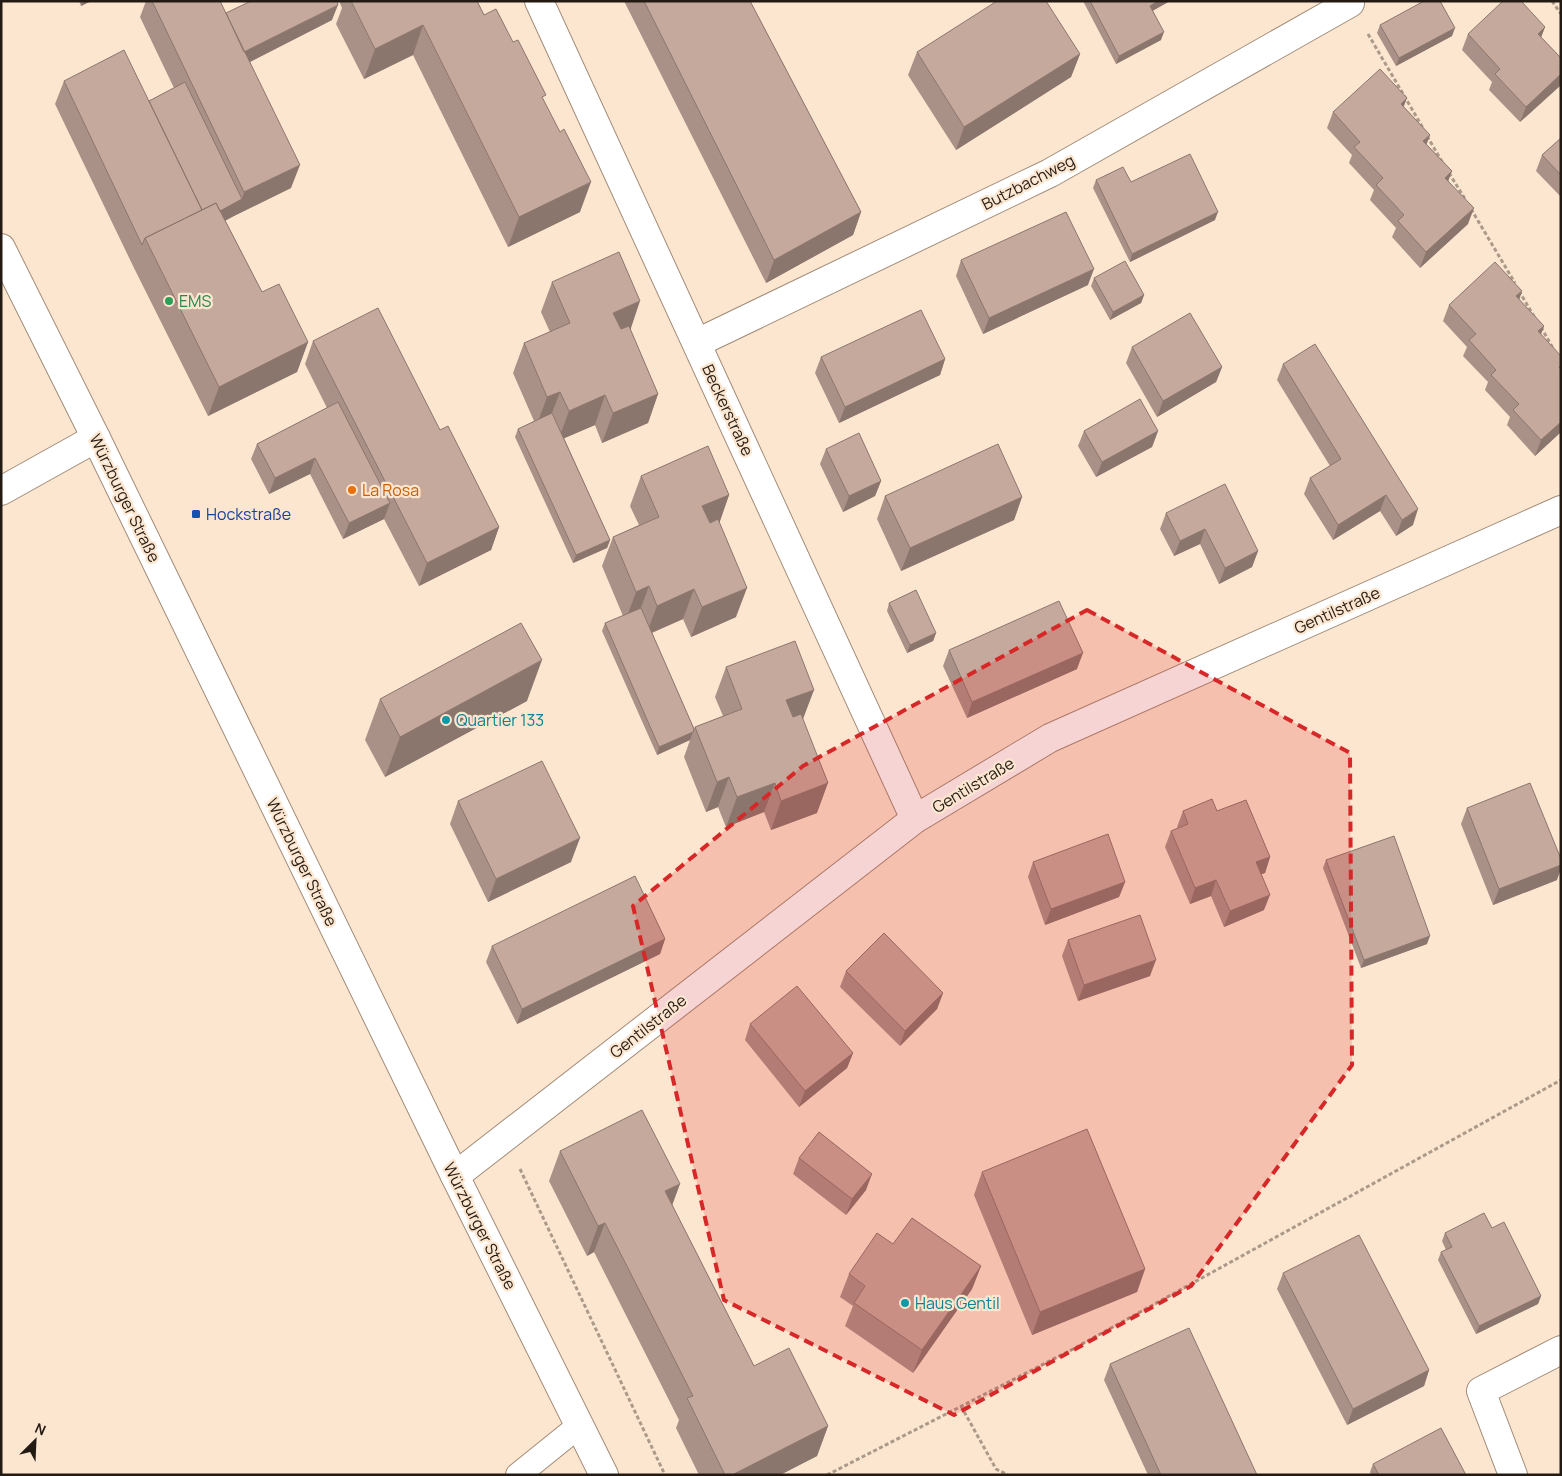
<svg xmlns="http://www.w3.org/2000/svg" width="1562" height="1476" font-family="Manrope,sans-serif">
<rect width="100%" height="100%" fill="#fde6d0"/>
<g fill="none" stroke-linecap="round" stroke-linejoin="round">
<g stroke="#a18c78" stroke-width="26">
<path id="lane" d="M518 1475 580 1425"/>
</g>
<g stroke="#a18c78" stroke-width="30">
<path id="street" d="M539 1 915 819
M697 343 1050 173 1350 3
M1 491 96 438
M455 1176 915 819 1050 738 1561 510
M1513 1475 1481 1391 1561 1350"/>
</g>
<g stroke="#a18c78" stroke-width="30">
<path id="secondary" d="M1 248 96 438 455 1176 604 1475"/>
</g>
<path stroke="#ab9a89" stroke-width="3" stroke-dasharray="4 2.5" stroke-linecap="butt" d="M1552 1 1561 14
M1368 34 1423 128
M1427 136 1444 165
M1449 173 1465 199
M1471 209 1515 283
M1519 291 1535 318
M1541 327 1554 350
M520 1169 665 1475
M961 1406 996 1469 1008 1475
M827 1475 1073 1349 1561 1080"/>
<use href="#lane" stroke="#fff" stroke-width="24"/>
<use href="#street" stroke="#fff" stroke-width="28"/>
<use href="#secondary" stroke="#fff" stroke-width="28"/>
</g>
<path fill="#aa9187" d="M79 1H91L81 6Z
M146 1H220L226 13 332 20 250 62 291 188 225 220 262 292 308 342 297 372 208 416 134 268 55 104 64 81 149 101 174 88 140 17Z
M339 1H477L484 15 513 42 544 101 580 212 508 247 413 55 364 79 336 24 342 8Z
M624 1H750L861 212 853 235 766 283Z
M1083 1H1170L1152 11 1161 40 1116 64Z
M1380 25 1452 36 1396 66 1377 33Z
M1545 27 1541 37 1561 58V85L1520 122 1489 90 1492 82 1462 50 1468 34Z
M917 52 1080 54 1071 77 956 150 908 75Z
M1404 107 1430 135 1426 144 1452 171 1448 180 1468 224 1420 268 1392 237 1396 228 1370 200 1374 190 1349 163 1352 155 1327 128 1333 112Z
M1561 138V197L1536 171 1542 155Z
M1096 180 1131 182 1215 220 1130 262 1093 188Z
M961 260 1088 285 983 334 956 276Z
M1094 278 1144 295 1141 303 1110 320 1091 286Z
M552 282 630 330 658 394 648 423 602 443 595 425 564 438 610 540 607 548 573 563 515 437 518 429 534 421 513 373 524 343 550 332 541 312Z
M1519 300 1544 326 1541 334 1561 432 1535 456 1507 425 1510 417 1485 390 1488 382 1463 356 1467 347 1443 321 1449 305Z
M313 341 440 430 499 527 491 550 419 586 384 519 343 539 310 474 269 494 251 459 257 444 327 408 305 364Z
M1132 347 1222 367 1216 382 1157 417 1126 363Z
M821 357 945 359 940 375 839 423 815 373Z
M1283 364 1413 525 1396 536 1380 511 1333 540 1304 494 1310 478 1330 466 1277 380Z
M1084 431H1158L1152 447 1096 477 1078 446Z
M826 449 881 481 875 496 843 512 820 464Z
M641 476 729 495 719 523 736 617 691 637 683 619 652 633 694 729 695 727 723 716 715 697 726 667 803 719 817 813 771 830 764 812 726 827 718 807 706 812 684 757 690 740 657 755 602 631 605 623 623 616 602 566 613 537 639 525 630 506Z
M885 496 1022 497 1014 520 901 571 877 519Z
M1166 513 1258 551 1252 567 1219 584 1200 544 1174 556 1160 529Z
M889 603 936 633 933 641 907 653 887 611Z
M949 650 1077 669 967 718 943 666Z
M380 699 527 701 385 777 365 740Z
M458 801 571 862 488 902 450 824Z
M1467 808 1557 880 1493 905 1461 824Z
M1183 811H1217L1270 857 1265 873 1261 874 1264 910 1224 927 1211 896 1190 904 1165 847 1171 831 1178 828 1177 827Z
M1326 860 1427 944 1361 968 1323 868Z
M1033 862 1125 882 1119 897 1045 925 1028 877Z
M665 939 660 954 517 1024 486 962 492 946Z
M1068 940 1150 976 1078 1001 1062 956Z
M846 971 943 993 937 1009 900 1046 840 987Z
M750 1024 853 1053 847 1068 799 1107 745 1040Z
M560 1151 672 1205 754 1366 828 1426 817 1456 780 1475H699L676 1428 679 1420 594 1252 587 1256 549 1181Z
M799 1158 866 1190 846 1215 793 1174Z
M982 1172 1145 1269 1137 1292 1032 1335 974 1195Z
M1492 1228 1541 1296 1538 1304 1476 1334 1438 1260 1441 1252 1446 1250 1442 1241 1445 1233Z
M893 1244 981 1266 972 1289 913 1373 845 1326 853 1306 840 1297 849 1274Z
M1283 1273 1429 1370 1424 1386 1347 1425 1277 1289Z
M1110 1364 1257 1475H1148L1104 1380Z
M1373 1464 1466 1475H1371L1370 1472Z"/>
<path fill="#8b766e" d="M83 1H91L81 6Z
M1158 1H1170L1147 14 1150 6Z
M338 5 332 20 234 70 240 54Z
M423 25 413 55 364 79 375 49Z
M1545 27 1539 43 1538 34Z
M1455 28 1452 36 1396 66 1399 58Z
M1164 32 1161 40 1116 64 1119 56Z
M1080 54 1071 77 956 150 964 127Z
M1561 74V85L1520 122 1526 107Z
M1407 98 1401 114V104Z
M1430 135 1424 151 1423 141Z
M300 165 291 188 236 215 195 237 201 221 242 199 244 192Z
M1452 171 1446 187 1445 178Z
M591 182 580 212 508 247 519 217Z
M1474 208 1468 224 1420 268 1426 252Z
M861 212 853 235 766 283 774 260Z
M1218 212 1215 220 1130 262 1132 254Z
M1094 269 1088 285 983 334 989 318Z
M1522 291 1517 307 1516 296Z
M1144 295 1141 303 1110 320 1113 312Z
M640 301 630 331 602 343 613 313Z
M1544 326 1538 342V331Z
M308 342 297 372 208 416 219 387Z
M945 359 940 375 839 423 845 407Z
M1222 367 1216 382 1157 417 1163 401Z
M560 392 549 421 536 427 547 397Z
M658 394 648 423 602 443 613 413Z
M605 395 595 425 558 441 569 411Z
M1561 422V432L1535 456 1541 440Z
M1158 431 1152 447 1096 477 1102 462Z
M315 458 310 474 269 494 275 478Z
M881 481 875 496 843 512 849 496Z
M729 495 719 524 691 536 702 506Z
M1386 495 1380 511 1333 540 1338 525Z
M1022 497 1014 520 901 571 910 548Z
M390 503 384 519 343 539 349 523Z
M1418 509 1413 525 1396 536 1402 520Z
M499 527 491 550 419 586 427 563Z
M1205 529 1200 544 1174 556 1180 541Z
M610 540 607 548 573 563 576 555Z
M1258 551 1252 567 1219 584 1225 568Z
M649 586 638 616 625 622 636 592Z
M747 588 736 617 691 637 702 607Z
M694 589 683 619 646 635 657 606Z
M936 633 933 641 907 653 910 645Z
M1083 653 1077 669 967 718 972 702Z
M542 660 527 701 385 777 400 737Z
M814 690 803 719 775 730 786 700Z
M693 732 690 740 657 755 659 747Z
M729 777 718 807 706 812 717 782Z
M775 783 764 812 726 827 737 797Z
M828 783 817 813 771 830 781 801Z
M580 838 571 862 488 902 496 879Z
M1270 857 1265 873 1251 878 1256 862Z
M1561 865V869L1557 880 1493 905 1499 889Z
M1216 880 1211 896 1190 904 1195 888Z
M1125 882 1119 897 1045 925 1051 909Z
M1270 895 1264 910 1224 927 1230 911Z
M1430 936 1427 944 1361 968 1364 960Z
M665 939 660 954 517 1024 522 1009Z
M1156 960 1150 976 1078 1001 1084 985Z
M943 993 937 1009 900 1046 905 1031Z
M853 1053 847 1068 799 1107 805 1091Z
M872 1174 866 1190 846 1215 852 1199Z
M680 1184 669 1214 665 1191Z
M605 1223 594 1252 587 1256 598 1226Z
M981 1266 972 1289 913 1373 922 1350Z
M1145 1269 1137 1292 1032 1335 1040 1312Z
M1541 1296 1538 1304 1476 1334 1479 1326Z
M1429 1370 1424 1386 1347 1425 1353 1409Z
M828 1426 817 1456 780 1475H732Z"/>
<path fill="#c6a99d" stroke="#8b766e" d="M152 1H220L300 165 244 192Z
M251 1H337L338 5 244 52 226 13Z
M351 1H477L484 15 496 9 513 42 518 40 546 95 542 97 560 132 564 129 591 182 519 217 423 25 375 49Z
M644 1H750L861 212 774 260Z
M997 1H1046L1080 54 964 127 917 52Z
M1090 1H1158L1150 6 1164 32 1119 56Z
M1424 1H1440L1455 28 1399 58 1380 25Z
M1503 1H1521L1545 27 1538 34 1561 58V74L1526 107 1495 74 1500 69 1468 34Z
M124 50 202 210 145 238 142 245 64 81Z
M1380 69 1407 98 1401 104 1430 135 1423 141 1452 171 1445 178 1474 208 1426 252 1398 221 1404 215 1376 185 1383 178 1354 147 1360 142 1333 112Z
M185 82 242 199 220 211 216 203 202 210 149 101Z
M1561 138V175L1542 155Z
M1190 154 1218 212 1132 254 1096 180 1123 167 1131 182Z
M216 203 262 292 279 284 308 342 219 387 145 238Z
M1066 212 1094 269 989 318 961 260Z
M619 252 640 301 613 313 621 329 629 326 658 394 613 413 605 395 569 411 560 392 547 397 524 343 570 323 552 282Z
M1125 261 1144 295 1113 312 1094 278Z
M1495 262 1522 291 1516 296 1544 326 1538 331 1561 356V365L1559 367 1561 370V422L1541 440 1513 410 1519 404 1491 375 1496 370 1469 340 1476 334 1449 305Z
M378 308 440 430 448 426 499 527 427 563 313 341Z
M921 310 945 359 845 407 821 357Z
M1190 313 1222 367 1163 401 1132 347Z
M1315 344 1418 509 1402 520 1386 495 1338 525 1310 478 1341 459 1283 364Z
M1140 399 1158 431 1102 462 1084 431Z
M338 402 390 503 349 523 315 458 275 478 257 444Z
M552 413 610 540 576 555 518 429Z
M859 433 881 481 849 496 826 449Z
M998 444 1022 497 910 548 885 496Z
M708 446 729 495 702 506 710 523 718 519 747 588 702 607 694 589 657 606 649 586 636 592 613 537 659 517 641 476Z
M1225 484 1258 551 1225 568 1205 529 1180 541 1166 513Z
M916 590 936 633 910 645 889 603Z
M1059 601 1083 653 972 702 949 650Z
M641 608 694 729 693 732 659 747 605 623Z
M521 623 542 660 400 737 380 699Z
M795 641 814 690 786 700 793 717 801 714 828 783 781 801 775 783 737 797 729 777 717 782 695 727 742 709 726 667Z
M542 761 580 838 496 879 458 801Z
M1530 783 1561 859V865L1499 889 1467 808Z
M1212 799 1217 811 1246 800 1270 857 1256 862 1270 895 1230 911 1216 880 1195 888 1171 831 1188 824 1183 811Z
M1108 834 1125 882 1051 909 1033 862Z
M1394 836 1430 936 1364 960 1326 860Z
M635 876 665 939 522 1009 492 946Z
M1140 915 1156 960 1084 985 1068 940Z
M884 933 943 993 905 1031 846 971Z
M797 986 853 1053 805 1091 750 1024Z
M642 1110 680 1184 665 1191 754 1366 789 1348 828 1426 732 1475H725L687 1398 693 1396 605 1223 598 1226 560 1151Z
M1087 1129 1145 1269 1040 1312 982 1172Z
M819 1132 872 1174 852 1199 799 1158Z
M1484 1213 1492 1228 1504 1222 1541 1296 1479 1326 1441 1252 1452 1247 1445 1233Z
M912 1218 981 1266 922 1350 854 1303 865 1286 849 1274 877 1233 893 1244Z
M1359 1235 1429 1370 1353 1409 1283 1273Z
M1189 1328 1257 1475H1161L1110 1364Z
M1441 1428 1466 1475H1379L1373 1464Z"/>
<path fill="#d62828" fill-opacity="0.2" stroke="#d62828" stroke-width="4" stroke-dasharray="10 6" stroke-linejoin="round" d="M1087 610 1350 753 1352 1065 1191 1286 954 1415 724 1300 633 906 803 766Z"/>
<circle fill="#2e9e5b" stroke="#fde6d0" stroke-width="2" cx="169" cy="301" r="5"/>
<circle fill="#e8710a" stroke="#fde6d0" stroke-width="2" cx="352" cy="490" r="5"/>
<rect fill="#1a4fb4" stroke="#fde6d0" stroke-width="2" x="191" y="509" width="10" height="10" rx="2.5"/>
<g fill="#0f9aa8" stroke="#fde6d0" stroke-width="2">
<circle cx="446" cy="720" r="5"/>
<circle cx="905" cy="1303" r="5"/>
</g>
<g text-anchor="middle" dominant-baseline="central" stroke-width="4.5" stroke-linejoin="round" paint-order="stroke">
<g font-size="16" fill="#231b13" stroke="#fde6d0">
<text transform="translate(1028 182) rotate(-27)">Butzbachweg</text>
<text transform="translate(728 410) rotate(65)">Beckerstraße</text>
<text transform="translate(125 498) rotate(64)">Würzburger Straße</text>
<text transform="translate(1337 610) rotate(-24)">Gentilstraße</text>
<text transform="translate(973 785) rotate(-31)">Gentilstraße</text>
<text transform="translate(302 862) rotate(64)">Würzburger Straße</text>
<text transform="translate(648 1026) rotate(-38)">Gentilstraße</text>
<text transform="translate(480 1226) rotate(63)">Würzburger Straße</text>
</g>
<g font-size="16" fill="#27864d" stroke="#fde6d0" text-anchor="start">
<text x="179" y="301">EMS</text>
</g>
<g font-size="16" fill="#c56008" stroke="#fde6d0" text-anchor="start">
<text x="362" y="490">La Rosa</text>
</g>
<g font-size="16" fill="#164399" stroke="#fde6d0" text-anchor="start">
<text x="206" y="514">Hockstraße</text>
</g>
<g font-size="16" fill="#0d838f" stroke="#fde6d0" text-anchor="start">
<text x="456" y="720">Quartier 133</text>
<text x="915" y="1303">Haus Gentil</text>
</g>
</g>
<rect width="1562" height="1476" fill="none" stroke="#231b13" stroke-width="5"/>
<g transform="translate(35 1441) rotate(24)" stroke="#fde6d0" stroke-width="4" paint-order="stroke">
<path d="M0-4L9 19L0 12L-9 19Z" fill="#231b13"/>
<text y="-8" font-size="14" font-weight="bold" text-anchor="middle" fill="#231b13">N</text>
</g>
</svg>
